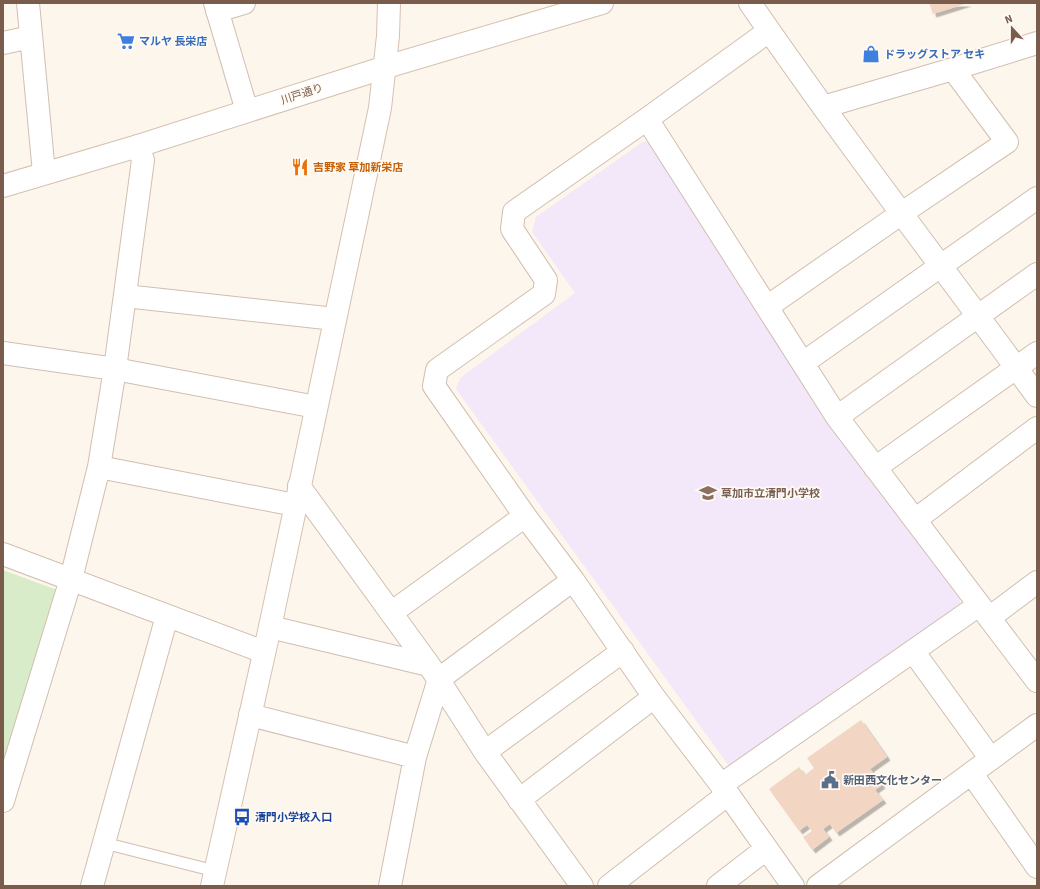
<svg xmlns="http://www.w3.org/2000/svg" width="1040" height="889" font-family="'Source Sans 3','Noto Sans JP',sans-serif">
<defs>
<filter id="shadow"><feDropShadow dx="3.5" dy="3.5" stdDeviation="0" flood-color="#0004"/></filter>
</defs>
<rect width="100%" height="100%" fill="#fdf6ec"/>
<path fill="#f3e8fa" d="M644 141 654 143 960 597V606L729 766 456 389 460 378 575 293 532 232 536 217Z"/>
<path fill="#d8ecc9" d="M3 570 57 590 3 766Z"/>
<path fill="#f3d5c3" filter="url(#shadow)" d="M929 3H968L933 14Z
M861 720 887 757 870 769 882 785 875 790 883 800 836 833 830 824 823 829 829 837 812 850 803 837 812 831 807 825 799 831 769 789 799 767 805 775 814 768 807 758Z"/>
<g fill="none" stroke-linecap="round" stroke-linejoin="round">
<g stroke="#d1beb0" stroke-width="13">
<path id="lane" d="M104 843 215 871"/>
</g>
<g stroke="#d1beb0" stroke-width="24">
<path id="street" d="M28 3 44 173
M215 3 247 111
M750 3C842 137 941 265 1037 396
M217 11 244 3
M769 31 647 119 514 212 512 229 546 280 544 294 437 370 434 386 525 516 573 580 654 697 728 794 793 886
M3 43 31 37
M823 107 953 69 1037 43
M647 119 837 417 1037 681
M125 296 335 319
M767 307 902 213 1007 142 953 69
M3 353 115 369 316 407
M803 363 1037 198
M837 417 1037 274
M99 467 295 505
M875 468 1037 353
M299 486 429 665 485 752 582 886
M915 520 1037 428
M3 554 264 652
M391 613 525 516
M989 618 1037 582
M270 627 429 665
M913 651 991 759
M250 715 415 757
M485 752 623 651
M972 774 1037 867
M721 785 979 605
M519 800 654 697
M3 801 71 579 99 467 115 369 143 160 138 146
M92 886 167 616
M390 886 415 757 439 679 573 580
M609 886 728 794
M718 886 766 849
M818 886 1037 725"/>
</g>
<g stroke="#d6c0b0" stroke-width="24">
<path id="secondary" d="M3 186 138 146 386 67 602 3
M212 886 270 627 380 108 388 36 389 3"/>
</g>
<use href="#lane" stroke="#fff" stroke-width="11"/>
<use href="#street" stroke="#fff" stroke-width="22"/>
<use href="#secondary" stroke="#fff" stroke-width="22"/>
</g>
<defs>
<g id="supermarket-bare" transform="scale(1.38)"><path d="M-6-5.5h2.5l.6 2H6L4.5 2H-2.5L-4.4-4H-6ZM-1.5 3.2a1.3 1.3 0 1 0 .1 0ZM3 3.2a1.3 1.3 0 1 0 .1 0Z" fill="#3f7fe0" stroke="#fffaf3" stroke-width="2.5" paint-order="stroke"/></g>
<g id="shop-bare" transform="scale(1.38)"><path d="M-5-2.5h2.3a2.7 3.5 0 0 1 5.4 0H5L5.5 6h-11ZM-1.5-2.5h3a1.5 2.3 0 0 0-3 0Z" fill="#3f7fe0" stroke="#fffaf3" stroke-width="2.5" paint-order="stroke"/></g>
<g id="restaurant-bare" transform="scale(1.38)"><path d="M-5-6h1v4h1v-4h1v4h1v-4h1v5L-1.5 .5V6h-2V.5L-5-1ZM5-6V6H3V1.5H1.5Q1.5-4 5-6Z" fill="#e8710a" stroke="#fffaf3" stroke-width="2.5" paint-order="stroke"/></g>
<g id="school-bare" transform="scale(1.38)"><path d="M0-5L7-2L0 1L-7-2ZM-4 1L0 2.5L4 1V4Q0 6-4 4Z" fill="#8d6e63" stroke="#fffaf3" stroke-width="2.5" paint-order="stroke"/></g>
<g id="civic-bare" transform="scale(1.38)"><path d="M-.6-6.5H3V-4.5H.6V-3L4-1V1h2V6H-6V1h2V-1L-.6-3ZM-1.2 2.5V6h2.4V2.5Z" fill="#5c6f8a" stroke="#fffaf3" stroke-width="2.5" paint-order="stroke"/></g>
<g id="bus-bare" transform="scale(1.38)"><path d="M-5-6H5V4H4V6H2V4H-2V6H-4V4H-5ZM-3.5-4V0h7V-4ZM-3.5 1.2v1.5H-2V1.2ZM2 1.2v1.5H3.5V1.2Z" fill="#1a4fb4" stroke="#fffaf3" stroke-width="2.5" paint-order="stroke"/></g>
</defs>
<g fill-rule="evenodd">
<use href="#supermarket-bare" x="126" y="41"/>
<use href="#shop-bare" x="871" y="54"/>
<use href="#restaurant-bare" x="300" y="167"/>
<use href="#school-bare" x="708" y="493"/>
<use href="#civic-bare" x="830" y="780"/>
<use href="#bus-bare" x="242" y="817"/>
</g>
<g text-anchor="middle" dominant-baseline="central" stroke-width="3.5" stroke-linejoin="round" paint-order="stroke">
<g font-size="11" font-weight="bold" fill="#366cbe" stroke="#fffaf3" text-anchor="start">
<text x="139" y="41">マルヤ 長栄店</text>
<text x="884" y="54">ドラッグストア セキ</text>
</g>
<g font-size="11" fill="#7a5c4d" stroke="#fffaf3">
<text transform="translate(302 94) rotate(-18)">川戸通り</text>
</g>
<g font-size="11" font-weight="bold" fill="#c56008" stroke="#fffaf3" text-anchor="start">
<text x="313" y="167">吉野家 草加新栄店</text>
</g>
<g font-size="11" font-weight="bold" fill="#785e54" stroke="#fffaf3" text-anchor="start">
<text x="721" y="493">草加市立清門小学校</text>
</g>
<g font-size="11" font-weight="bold" fill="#4e5e75" stroke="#fffaf3" text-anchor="start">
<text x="843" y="780">新田西文化センター</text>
</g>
<g font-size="11" font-weight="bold" fill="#164399" stroke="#fffaf3" text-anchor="start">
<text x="255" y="817">清門小学校入口</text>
</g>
</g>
<rect width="1040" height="889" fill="none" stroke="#7a5c4d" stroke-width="8"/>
<g transform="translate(1012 28) rotate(339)" stroke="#fffaf3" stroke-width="3" paint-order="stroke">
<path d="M0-3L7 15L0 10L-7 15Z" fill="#7a5c4d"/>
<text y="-6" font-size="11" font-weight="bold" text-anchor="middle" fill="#7a5c4d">N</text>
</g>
</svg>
